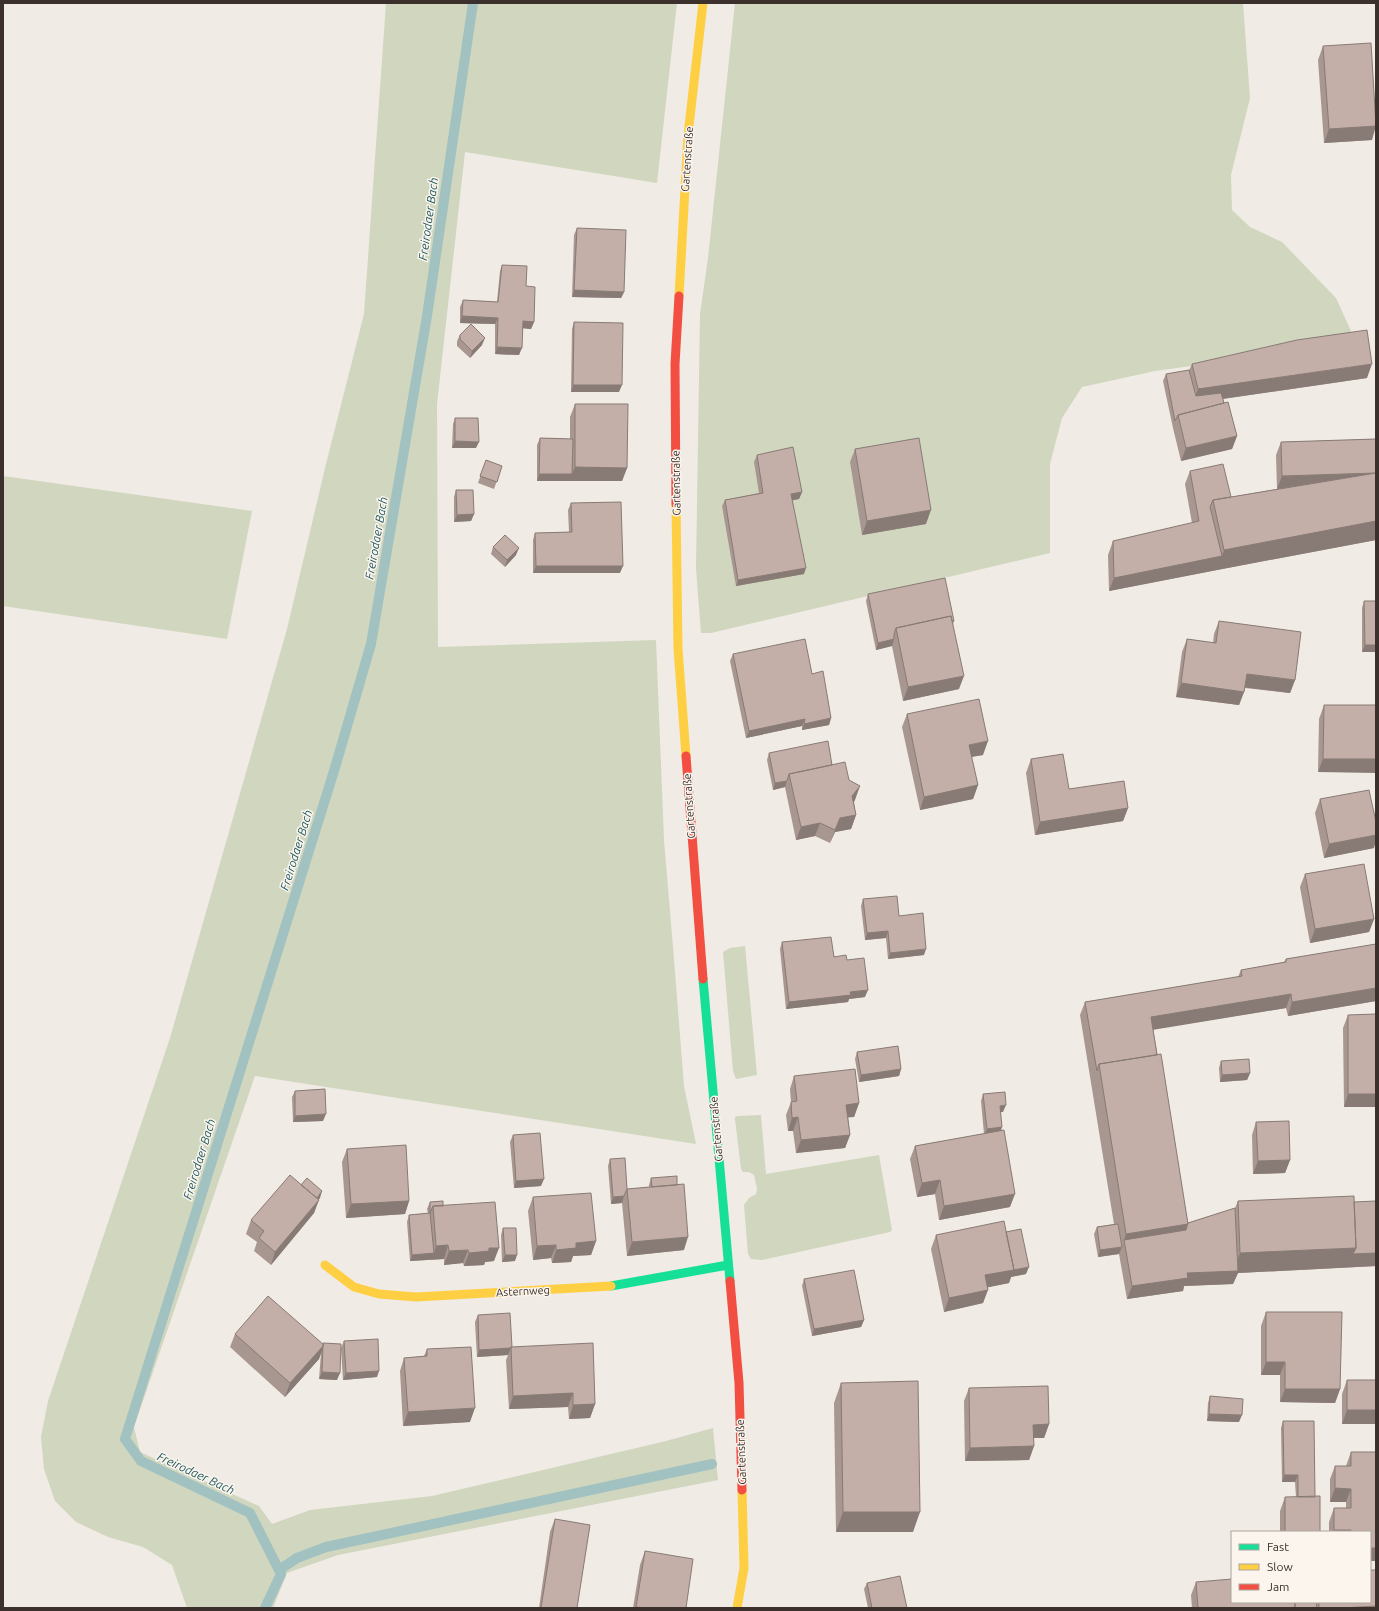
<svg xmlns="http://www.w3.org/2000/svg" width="1379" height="1611" font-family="Ubuntu,sans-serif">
<rect width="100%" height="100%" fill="#f0ebe5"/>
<path fill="#d1d6bf" d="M386 3H677L657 183 465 152 437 404 438 647 656 640 664 840 673 947 684 1086 696 1144 255 1076 134 1427 140 1452 259 1506 272 1524 310 1510 432 1496 666 1441 713 1428 718 1480 338 1555 287 1573 273 1608H187L172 1565 143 1547 108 1537 76 1522 55 1501 44 1469 41 1437 48 1401 170 1038 287 629 326 464 364 314Z
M735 3H1243L1250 98 1231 175 1232 210 1250 227 1282 242 1336 298 1351 331 1348 344 1155 371 1082 387 1062 418 1050 464V553L711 633H701L696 569 700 314 708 258Z
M3 476 252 511 227 639 3 606Z
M745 946 757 1075 736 1079 733 1071 723 952 730 948Z
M761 1115 766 1174 879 1155 892 1230 890 1232 762 1260 751 1259 748 1254 744 1205 749 1198 756 1194 757 1189 754 1175 749 1172H743L741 1169 735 1119V1117L738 1116Z"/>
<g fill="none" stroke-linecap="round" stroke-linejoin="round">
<path stroke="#a1c2c1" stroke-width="10" d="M279 1570 297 1558 326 1547 712 1464
M265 1608 281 1574 250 1513 141 1461 125 1439 334 771 371 644 427 316 473 3"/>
<path stroke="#16e098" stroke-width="9" d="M703 979 730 1281
M611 1286 728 1265"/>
<path stroke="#ffcf43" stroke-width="9" d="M679 296 688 135 703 3
M676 504 678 649 686 756
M325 1265 354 1287 379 1294 416 1297 611 1286
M737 1608 744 1568 742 1490"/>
<path stroke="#f24e42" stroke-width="9" d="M676 504 675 364 679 296
M686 756 703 979
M730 1281 739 1383 742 1490"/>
</g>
<path fill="#a89690" d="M1323 46 1372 140 1324 143 1318 60Z
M577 228 624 292 621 298 572 297 574 235Z
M502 265 526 286 534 322 531 329 523 328 519 355 495 354V324L460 323V307L463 300 497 302 500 271Z
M574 322 619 392H571L572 329Z
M460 335 482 345 470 358 457 346V341Z
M1192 364 1367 378 1223 399 1237 436 1232 449 1181 461 1173 428 1163 381 1166 374 1189 370Z
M575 404 627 468 622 481H537V445L540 438 570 439V417Z
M455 418 476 448H452L453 424Z
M1376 439V540L1217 570 1109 591 1108 555 1113 541 1192 523 1185 484 1190 471 1231 497 1277 489 1276 455 1281 442Z
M855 449 926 524 862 535 850 462Z
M757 455 802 492 799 499 792 500 804 574 736 586 722 506 725 500 759 493 754 462Z
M486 460 502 466 494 489 478 483Z
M456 490 474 514 471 521 454 522V497Z
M571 503 620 573H533V540L535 533 569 532 568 510Z
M493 547 516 555 505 567 491 554Z
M868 594 954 621 953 624 959 689 903 701 892 646 876 650 866 601Z
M1364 601H1376V652H1362V608Z
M1219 621 1295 680 1290 693 1245 688 1244 692 1239 705 1176 697 1182 652 1187 639 1213 643 1214 634Z
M733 654 812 674 831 718 829 725 802 730V726L746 738 730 661Z
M1324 705H1376L1318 772 1319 719Z
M907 714 983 755 971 757 978 785 973 799 920 810 902 727Z
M769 753 832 765 849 780 855 800 854 802 856 815 851 829 835 832 830 843 815 836 796 840 785 787 773 790 767 760Z
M1031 759 1069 789 1128 808 1123 821 1035 835 1026 773Z
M1320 799 1374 848 1324 858 1315 813Z
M1305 874 1374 919 1369 932 1310 943 1300 887Z
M863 899 899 916 924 955 888 959 886 938 865 940 861 906Z
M782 942 847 960 865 997 849 999 848 1002 786 1009 780 949Z
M1376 944V1001L1288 1016 1286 1008 1153 1029 1188 1223 1235 1208 1238 1201 1354 1202 1376 1266 1238 1273 1233 1284 1184 1286 1183 1291 1127 1299 1119 1254 1098 1257 1094 1234 1097 1227 1114 1224 1080 1015 1085 1002 1238 977 1241 970 1284 962 1286 959Z
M1348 1015 1376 1107H1344L1343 1028Z
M857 1052 901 1069 899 1076 859 1082 855 1059Z
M1221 1061 1250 1073 1247 1080 1220 1082 1219 1068Z
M794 1076 859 1103 854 1117H848L850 1135 845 1148 796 1153 793 1131H788L786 1115 791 1102 790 1089Z
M295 1091 323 1121 293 1122 292 1097Z
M983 1094 1003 1112H1001V1131L1010 1207 939 1220 935 1194 917 1197 910 1159 915 1146 984 1134 981 1101Z
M1256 1122 1290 1160 1285 1173 1253 1174 1252 1135Z
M513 1135 541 1186 514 1188 510 1142Z
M347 1149 409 1201 405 1214 346 1218 342 1162Z
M610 1159 627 1189 649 1187V1185L651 1178 684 1250 627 1256 622 1203 611 1204 608 1166Z
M301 1185 320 1198 319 1199 314 1213 271 1265 254 1251 257 1242 246 1234 251 1220Z
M533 1197 596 1241 591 1255 573 1256 571 1262 552 1263 551 1258 533 1260 528 1211Z
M430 1202 443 1206 494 1261 485 1262 484 1265 464 1266 463 1263 444 1265V1259L410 1261 407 1222 409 1215 428 1213 427 1209Z
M503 1228 515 1261 502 1262 501 1235Z
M1006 1232 1026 1274 1011 1277 1009 1283 988 1287 983 1303 944 1312 931 1249 936 1235Z
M804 1279 864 1320 861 1327 812 1336 802 1286Z
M1266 1312 1340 1389 1335 1403 1280 1402V1375H1261V1326Z
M478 1315 512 1347 595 1404 590 1418 569 1419 568 1407 509 1409 506 1360 508 1355 477 1357 475 1322Z
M235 1334 323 1344V1343L337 1380 319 1379 321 1353 319 1359 285 1397 230 1347Z
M344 1341 377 1377 343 1380 341 1348Z
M427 1349 470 1422 403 1426 400 1371 404 1358 424 1356Z
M1347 1380H1376V1424H1342V1394Z
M841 1383 913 1532H836L834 1403Z
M969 1388 1049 1424 1044 1438H1033L1034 1446 1029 1460 965 1461 964 1401Z
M1210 1396 1239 1422 1207 1421 1208 1403Z
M1283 1421 1315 1497 1320 1532H1280V1511L1285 1497H1296L1295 1482H1282L1281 1428Z
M1351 1452H1376V1561H1370V1532H1329V1522L1334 1508H1346V1502H1330V1479L1335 1466H1346Z
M555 1519 577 1608H539L550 1532Z
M645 1551 686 1608H633L640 1565Z
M1196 1582 1232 1602H1370L1376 1608H1192L1191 1595Z
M867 1583 907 1608H868L864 1589Z"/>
<path fill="#887a75" d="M1376 126 1372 140 1324 143 1329 129Z
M574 290 624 292 621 298 572 297Z
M462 316 498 318 495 324 460 323Z
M523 321 534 322 531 329 520 328Z
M485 338 482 345 470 358 472 351Z
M497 347 522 348 519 355 495 354Z
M1372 364 1367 378 1193 403 1198 389Z
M573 385H622L619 392H571Z
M1237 436 1232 449 1181 461 1186 448Z
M455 441 479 442 476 448H452Z
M575 467 627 468 622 481H537L539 474H572Z
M1376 473 1277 489 1282 476Z
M802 492 799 499 789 501 791 494Z
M931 510 926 524 862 535 867 521Z
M474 514 471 521 454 522 457 515Z
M1376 521V540L1217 570 1109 591 1114 578 1222 556 1224 550Z
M519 548 516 555 505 567 507 560Z
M536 566H623L620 573H533Z
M806 568 804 574 736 586 738 580Z
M894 639 892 646 876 650 878 643Z
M1365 645H1376V652H1362Z
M1247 674 1295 680 1290 693 1242 687Z
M964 676 959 689 903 701 908 687Z
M1181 683 1244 692 1239 705 1176 697Z
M831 718 829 725 802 730 804 724Z
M805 719 802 726 746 738 749 731Z
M988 741 983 755 964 758 969 745Z
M1323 759H1376V773L1318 772Z
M787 781 785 787 773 790 775 783Z
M978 785 973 799 920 810 924 797Z
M860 786 855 800 848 809 852 796Z
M1128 808 1123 821 1035 835 1040 822Z
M856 815 851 829 835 832 830 843 835 830 840 818Z
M820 823 815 836 796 840 801 827Z
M1376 835V841L1374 848 1324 858 1329 844Z
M1374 919 1369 932 1310 943 1315 929Z
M888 931 886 938 865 940 867 933Z
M926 949 924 955 888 959 890 953Z
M1376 988V1001L1288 1016 1292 1002Z
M868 990 865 997 849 999 848 1002 786 1009 789 1002 850 992Z
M1291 994 1286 1008 1146 1031 1151 1017Z
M901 1069 899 1076 859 1082 861 1075Z
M1250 1073 1247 1080 1220 1082 1222 1075Z
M1348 1094H1376V1107H1344Z
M859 1103 854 1117 841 1118 846 1105Z
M1006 1105 1003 1112H998L1000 1106Z
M326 1114 323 1121 293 1122 295 1116Z
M798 1117 793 1131H788L792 1118Z
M1002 1127 1000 1134 984 1136 987 1129Z
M850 1135 845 1148 796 1153 801 1140Z
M1290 1160 1285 1173 1253 1174 1258 1161Z
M544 1179 541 1186 514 1188 516 1181Z
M940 1180 935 1194 917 1197 922 1183Z
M322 1191 320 1198 310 1210 312 1203Z
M1015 1194 1010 1207 939 1220 944 1206Z
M624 1196 622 1203 611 1204 613 1197Z
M319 1200 314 1213 271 1265 275 1252Z
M409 1201 405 1214 346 1218 351 1204Z
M1188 1224 1181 1244 1124 1240 1126 1234Z
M688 1237 684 1250 627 1256 632 1242Z
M596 1241 591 1255 573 1256 571 1262 552 1263 556 1250 576 1243Z
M448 1245 444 1259 410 1261 412 1255 434 1253 436 1246Z
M556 1245 551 1258 533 1260 537 1246Z
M1122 1247 1119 1254 1098 1257 1100 1250Z
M489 1248H499L494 1261 485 1262 484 1265 464 1266 469 1253Z
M1356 1248 1376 1253V1266L1238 1273 1233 1284 1184 1286 1183 1291 1127 1299 1132 1286 1187 1273 1233 1271 1240 1253Z
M468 1250 463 1263 444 1265 449 1251Z
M505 1255H517L515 1261 502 1262Z
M1029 1267 1026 1274 1011 1277 1009 1283 980 1289 985 1275Z
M988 1290 983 1303 944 1312 949 1298Z
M864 1320 861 1327 812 1336 814 1329Z
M324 1345 319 1359 285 1397 290 1383Z
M511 1348 508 1355 477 1357 479 1350Z
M1266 1362H1285L1280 1375H1261Z
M379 1371 377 1377 343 1380 346 1373Z
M322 1372 340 1373 337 1380 319 1379Z
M1285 1389H1340L1335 1403 1280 1402Z
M573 1393 568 1407 509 1409 513 1396Z
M595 1404 590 1418 569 1419 573 1405Z
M475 1408 470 1422 403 1426 408 1412Z
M1347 1410H1376V1424H1342Z
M1209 1414 1242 1415 1239 1422 1207 1421Z
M1049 1424 1044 1438H1028L1033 1425Z
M1034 1446 1029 1460 965 1461 970 1448Z
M1284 1475H1298L1295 1482H1282Z
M1335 1488 1351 1489 1346 1502H1330Z
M843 1512H920L913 1532H836Z
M1334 1530H1351V1532H1333Z
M1370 1548H1376V1561H1370Z
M1376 1606V1608H1342Z"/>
<path fill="#c3afa7" stroke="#887a75" d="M1371 43 1376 126 1329 129 1323 46Z
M577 228 626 230 624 292 574 290Z
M502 265 527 266 526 286 535 287 534 322 523 321 522 348 497 347 498 318 462 316 463 300 498 302Z
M574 322 623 323 622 385H573Z
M471 324 485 338 472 351 460 339V335Z
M1367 330 1372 364 1198 389 1192 364 1297 340Z
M1189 370 1196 396 1221 393 1224 403 1178 415 1175 421 1166 374Z
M1228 402 1237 436 1186 448 1178 415Z
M575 404H628L627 468 575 467Z
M455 418H478L479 442 455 441Z
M540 438 573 439 572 474H539Z
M919 438 931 510 867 521 855 449Z
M1376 439V473L1282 476 1281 442Z
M793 447 802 492 791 494 806 568 738 580 725 500 763 493 757 455Z
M486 460 502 466 497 482 480 476Z
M1223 464 1231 497 1213 500 1210 507 1222 556 1114 578 1113 541 1199 521 1190 471Z
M1376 473V521L1224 550 1213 500Z
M456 490H473L474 514 457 515Z
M621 502 623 566H536L535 533 572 532 571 503Z
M505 535 519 548 507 560 493 547Z
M945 578 954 621H952L951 616 896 628 894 634V639L878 643 868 594Z
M1364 601H1376V645H1365Z
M951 616 964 676 908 687 896 628Z
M1219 621 1301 632 1295 680 1247 674 1244 692 1181 683 1187 639 1216 643Z
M805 639 812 674 823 671 831 718 804 724 805 719 749 731 733 654Z
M979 699 988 741 969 745 978 785 924 797 907 714Z
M1324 705H1376V759H1323Z
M828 741 832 765 789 774 787 781 775 783 769 753Z
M1063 754 1069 789 1124 781 1128 808 1040 822 1031 759Z
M845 762 849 780 860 786 852 796 856 815 840 818 835 830 820 823 801 827 789 774Z
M1369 790 1376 822V835L1329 844 1320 799Z
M1364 864 1374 919 1315 929 1305 874Z
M897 896 899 916 923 913 926 949 890 953 888 931 867 933 863 899Z
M831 937 834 957 846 955 847 960 864 958 868 990 850 992 851 995 789 1002 782 942Z
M1376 944V988L1292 1002 1291 994 1151 1017 1157 1055 1099 1064 1097 1071 1085 1002 1242 976 1241 970 1286 962V959Z
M1376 1014V1094H1348V1015Z
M898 1046 901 1069 861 1075 857 1052Z
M1161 1054 1188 1224 1126 1234 1099 1064Z
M1249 1059 1250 1073 1222 1075 1221 1061Z
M855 1069 859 1103 846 1105 850 1135 801 1140 798 1117 792 1118 791 1102 797 1101 794 1076Z
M325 1089 326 1114 295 1116V1091Z
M1005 1092 1006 1105 1000 1106 1002 1127 987 1129 983 1094Z
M1289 1121 1290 1160 1258 1161 1256 1122Z
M1004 1130 1015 1194 944 1206 940 1180 922 1183 915 1146Z
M540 1133 544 1179 516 1181 513 1135Z
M406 1145 409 1201 351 1204 347 1149Z
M625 1158 627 1189 624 1196 613 1197 610 1159Z
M290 1175 319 1200 275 1252 259 1238 264 1231 251 1220Z
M677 1176V1185L652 1187 651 1178Z
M307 1178 322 1191 317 1198 301 1185Z
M684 1184 688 1237 632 1242 627 1189Z
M591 1193 596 1241 576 1243V1248L556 1250V1245L537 1246 533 1197Z
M1354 1196 1356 1248 1240 1253 1238 1201Z
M443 1201V1206H433L430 1213V1202Z
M1376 1201V1253L1353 1254 1356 1248 1354 1202Z
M495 1202 499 1248H489V1251L469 1253 468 1250 449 1251 448 1245 436 1246 433 1206Z
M1235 1208 1238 1271 1187 1273 1188 1278 1132 1286 1124 1240 1186 1230 1188 1223Z
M430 1213 434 1253 412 1255 409 1215Z
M1004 1221 1014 1270 985 1275 988 1290 949 1298 936 1235Z
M1118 1224 1122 1247 1100 1250 1097 1227Z
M503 1228H516L517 1255H505Z
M1021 1229 1029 1267 1014 1270 1006 1232Z
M854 1270 864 1320 814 1329 804 1279Z
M268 1296 324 1345 290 1383 235 1334Z
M1266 1312H1342L1340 1389H1285V1362H1266Z
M510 1313 512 1347H511V1348L479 1350 478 1315Z
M378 1339 379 1371 346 1373 344 1341Z
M323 1343 341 1344 340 1373 322 1372Z
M593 1343 595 1404 573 1405V1393L513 1396 511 1347Z
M471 1347 475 1408 408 1412 404 1358 427 1356V1349Z
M1347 1380H1376V1410H1347Z
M918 1381 920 1512H843L841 1383Z
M1048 1386 1049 1424 1033 1425 1034 1446 970 1448 969 1388Z
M1210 1396 1243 1399 1242 1415 1209 1414Z
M1283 1421H1314L1315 1497H1298V1475H1284Z
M1351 1452H1376V1548H1370V1532H1351V1530H1334V1508H1351V1489L1335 1488V1466H1351Z
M1320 1496V1532H1285V1497Z
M555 1519 590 1525 577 1608H541Z
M645 1551 693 1559 686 1608H645L636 1607Z
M1370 1570H1376V1606L1342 1608H1319V1602H1370Z
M900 1576 907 1608H872L867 1583Z
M1232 1579V1602H1295V1608H1198L1196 1582Z
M1295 1602H1316L1317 1608H1295Z"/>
<g text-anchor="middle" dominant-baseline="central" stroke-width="3" stroke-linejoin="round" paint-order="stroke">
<g font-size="11" fill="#3b302b" stroke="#fbf5ee">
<text transform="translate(687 159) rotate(-86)">Gartenstraße</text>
<text transform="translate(676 483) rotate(-91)">Gartenstraße</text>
<text transform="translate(689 806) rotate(-94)">Gartenstraße</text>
<text transform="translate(716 1129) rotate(-95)">Gartenstraße</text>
<text transform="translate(523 1291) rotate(-3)">Asternweg</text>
<text transform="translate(741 1452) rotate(-92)">Gartenstraße</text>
</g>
<g font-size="12" font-style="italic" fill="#1f5a5e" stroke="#fbf5ee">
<text transform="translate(428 219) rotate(-82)">Freirodaer Bach</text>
<text transform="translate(376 538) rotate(-80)">Freirodaer Bach</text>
<text transform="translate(296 850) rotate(-73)">Freirodaer Bach</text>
<text transform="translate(199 1159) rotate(-73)">Freirodaer Bach</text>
<text transform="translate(196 1473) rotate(25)">Freirodaer Bach</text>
</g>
</g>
<rect width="1379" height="1611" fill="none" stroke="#3b302b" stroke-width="8"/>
<rect x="1231" y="1531" width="140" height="72" fill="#fbf5ee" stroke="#aea6a0"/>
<rect x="1239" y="1544" width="20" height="6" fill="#16e098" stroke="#aea6a0"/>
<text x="1267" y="1551" font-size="12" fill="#3b302b">Fast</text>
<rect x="1239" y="1564" width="20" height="6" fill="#ffcf43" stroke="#aea6a0"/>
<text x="1267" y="1571" font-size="12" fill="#3b302b">Slow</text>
<rect x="1239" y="1584" width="20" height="6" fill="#f24e42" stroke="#aea6a0"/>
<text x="1267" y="1591" font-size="12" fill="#3b302b">Jam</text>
</svg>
